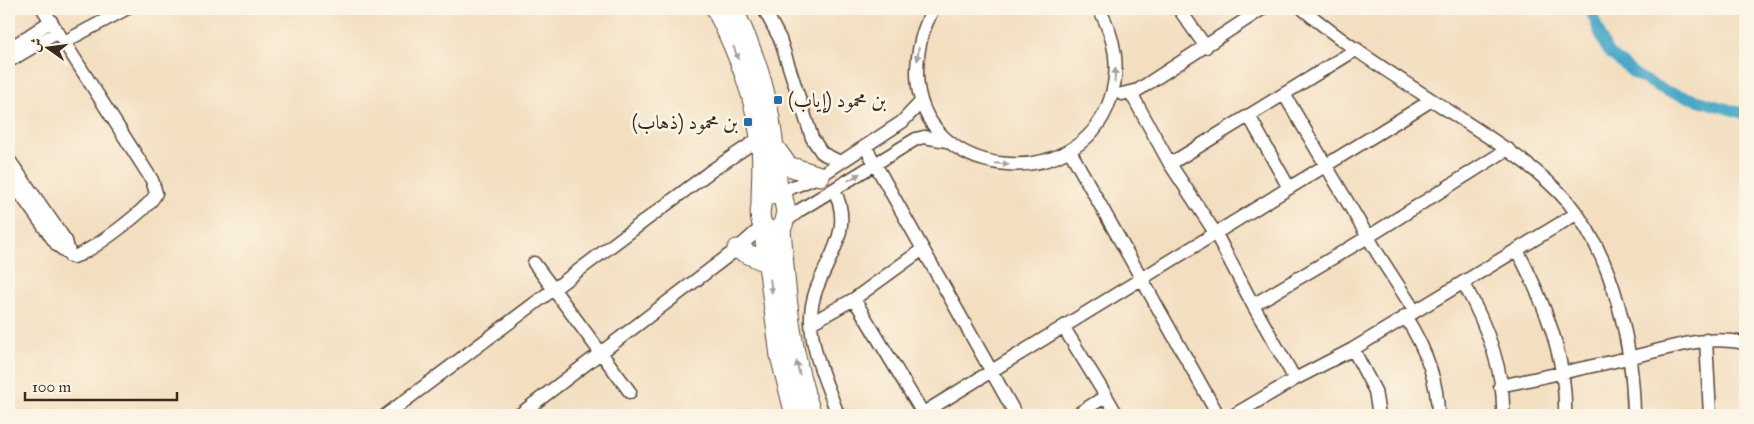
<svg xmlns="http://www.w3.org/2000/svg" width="1754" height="424" font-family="'IM FELL Great Primer',Amiri,serif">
<rect width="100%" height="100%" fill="#fcf5e5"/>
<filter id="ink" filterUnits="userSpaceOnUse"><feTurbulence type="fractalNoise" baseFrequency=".02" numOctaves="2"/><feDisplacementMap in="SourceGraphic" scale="10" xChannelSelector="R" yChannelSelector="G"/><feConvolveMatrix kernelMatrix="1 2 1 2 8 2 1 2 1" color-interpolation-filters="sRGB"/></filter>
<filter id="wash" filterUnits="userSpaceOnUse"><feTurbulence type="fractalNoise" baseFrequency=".0096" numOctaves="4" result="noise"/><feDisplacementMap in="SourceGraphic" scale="20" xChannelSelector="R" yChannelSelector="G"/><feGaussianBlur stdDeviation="1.12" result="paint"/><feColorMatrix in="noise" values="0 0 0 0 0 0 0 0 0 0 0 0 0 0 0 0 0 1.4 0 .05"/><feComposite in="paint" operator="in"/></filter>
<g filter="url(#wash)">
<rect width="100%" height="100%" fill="#f3dec0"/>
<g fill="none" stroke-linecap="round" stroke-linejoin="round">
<path stroke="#47a8c7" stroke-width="11" d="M1590 9 1607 51 1636 75 1666 91 1745 114"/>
</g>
</g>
<g filter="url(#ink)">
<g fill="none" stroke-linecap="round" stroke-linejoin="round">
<g stroke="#574536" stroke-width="15">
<path id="minor" d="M764 9 780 39 812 138 822 153 840 162
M933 9C922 30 917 49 917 74 919 181 1078 197 1110 100 1121 67 1115 38 1099 9
M1179 9 1206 47
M1303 9C1352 51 1410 85 1464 121 1501 145 1539 169 1568 202 1614 257 1633 346 1634 415
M64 42 126 9
M9 49 51 21
M9 61 58 32
M1131 93 1170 164 1216 234 1253 305 1295 379
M1122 94 1138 90 1262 9
M1284 94 1378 254 1414 310
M1249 116 1289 188
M865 146 1016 415
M1070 151 1218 415
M9 160 66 241 70 256
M1170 164 1357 49
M9 178 57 245 73 257C88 254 152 207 156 193L152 180 43 9
M834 190C859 239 812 270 811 316 810 350 827 384 838 415
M778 193 820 176 902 122 920 103
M784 223 800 210 916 139 924 137 947 141
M1517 250C1543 300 1567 357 1565 415
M534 263 630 392
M1463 282C1485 322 1505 369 1503 415
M854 299 924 415
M1253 305 1368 237 1508 149
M1405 316C1424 346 1438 379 1438 415
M811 323 854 299 923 249
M1064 328 1106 396
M1706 340 1710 415
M1353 349 1375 391 1379 415
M1500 386C1542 377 1585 368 1628 358 1667 349 1705 334 1745 343
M386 415 711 171 760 138
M519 415 737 249 763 226
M920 415 1432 100
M1076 415 1106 396 1117 415
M1234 415 1295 379 1353 349 1576 214"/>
</g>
<g stroke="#574536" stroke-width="21">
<path id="highway" d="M716 9C738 53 757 99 761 148 763 166 761 185 761 203
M733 9C766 75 773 120 778 193
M775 148 788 166 820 176
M774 193 783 197 786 212 783 225 774 232C757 230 759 210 763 198Z
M763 226 780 356 795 415
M781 228C786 292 790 354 812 415
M737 249 768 263"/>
</g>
<use href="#minor" stroke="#fff" stroke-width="12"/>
<use href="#highway" stroke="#fff" stroke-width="19"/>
</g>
<defs><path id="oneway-solid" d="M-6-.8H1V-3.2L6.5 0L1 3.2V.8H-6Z" transform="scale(1.25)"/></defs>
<g fill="#a79f9a">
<use href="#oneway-solid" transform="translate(736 53) rotate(68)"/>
<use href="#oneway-solid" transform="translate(918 54) rotate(96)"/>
<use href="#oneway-solid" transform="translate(1115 75) rotate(-86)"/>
<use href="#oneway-solid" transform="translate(1002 164) rotate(5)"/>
<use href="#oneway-solid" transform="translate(854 177) rotate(-32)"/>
<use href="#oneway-solid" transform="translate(771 286) rotate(83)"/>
<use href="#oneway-solid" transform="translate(798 368) rotate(-103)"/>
</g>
</g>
<g fill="#1f6fb2" stroke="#fcf5e5" stroke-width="2">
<rect x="773" y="95" width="10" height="10" rx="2.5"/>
<rect x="743" y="117" width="10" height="10" rx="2.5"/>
</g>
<g text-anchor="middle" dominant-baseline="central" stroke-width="5" stroke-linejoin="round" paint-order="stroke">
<g font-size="20" fill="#3b2a1e" stroke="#fcf5e5" text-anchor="start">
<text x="788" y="100">بن محمود (إياب)</text>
<text x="738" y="122" text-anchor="end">بن محمود (ذهاب)</text>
</g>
</g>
<rect width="1754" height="424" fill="none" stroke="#fcf5e5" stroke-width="30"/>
<g transform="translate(48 48) rotate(284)" stroke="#fcf5e5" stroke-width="4" paint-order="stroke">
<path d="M0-4L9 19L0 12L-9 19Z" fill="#3b2a1e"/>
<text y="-8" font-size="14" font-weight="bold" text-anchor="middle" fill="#3b2a1e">ش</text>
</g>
<path d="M25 392v8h152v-8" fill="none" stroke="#3b2a1e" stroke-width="2.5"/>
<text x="32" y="392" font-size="15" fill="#3b2a1e" stroke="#fcf5e5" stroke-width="4" paint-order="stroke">100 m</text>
</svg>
